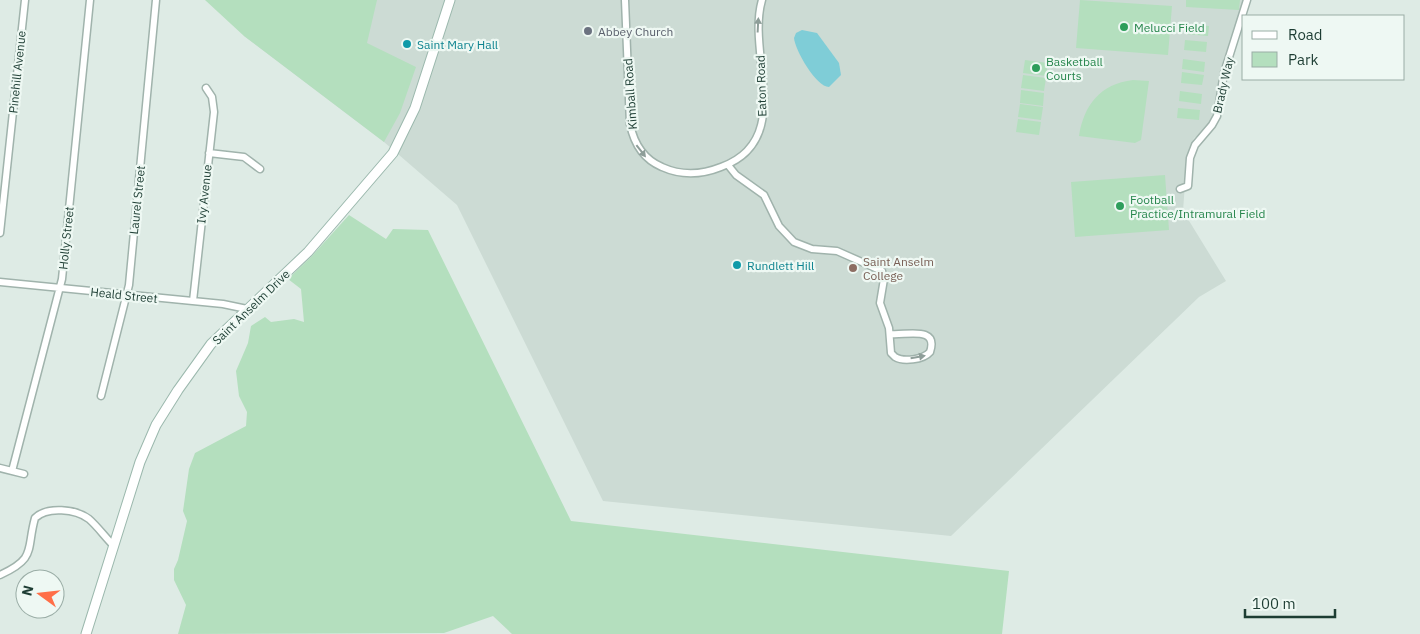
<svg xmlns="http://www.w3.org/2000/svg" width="1420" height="634" font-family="'IBM Plex Sans',sans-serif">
<rect width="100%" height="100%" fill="#deebe5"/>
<path fill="#ccdbd4" d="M258 0H1243L1219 80 1212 120 1206 130 1194 138 1187 156 1183 211 1226 281 1199 297 951 536 603 501 457 205 384 142 244 36Z"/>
<path fill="#b4dfbe" d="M205 0H377L367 43 416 67 400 113 384 142 244 36Z
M1080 0 1172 6 1168 55 1076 48Z
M1186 0H1240L1239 10 1186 7Z
M1187 24 1209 26 1208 36 1186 34Z
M1185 40 1207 42 1206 52 1184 50Z
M1183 59 1205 62 1204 72 1182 69Z
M1025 60 1048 63 1046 76 1023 73Z
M1182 72 1204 75 1202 85 1181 83Z
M1023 75 1046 78 1044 91 1021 88Z
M1133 80 1149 81 1141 140 1135 143 1079 136C1084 105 1100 84 1133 80Z
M1021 90 1044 93 1043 106 1020 103Z
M1180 91 1202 94 1201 104 1179 101Z
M1020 104 1043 107 1041 120 1018 117Z
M1178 108 1200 110 1199 120 1177 118Z
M1018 119 1041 122 1039 135 1016 132Z
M1165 175 1169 230 1075 237 1071 182Z
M349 215 386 239 393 229 428 230 571 521 1009 571 1002 634H512L493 616 444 633 178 634 186 605 174 580V569L178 560 187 521 183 511 189 469 195 453 246 426 247 412 239 396 236 371 248 343 251 326 265 317 271 322 294 319 304 322 301 289 288 279 311 257Z"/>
<path fill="#7fcdd7" d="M802 30 817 33 839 63 841 75 829 87C816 87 795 50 794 38L796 33Z"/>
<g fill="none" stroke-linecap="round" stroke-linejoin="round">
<g stroke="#a0b3ac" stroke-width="9">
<path id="street" d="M625 0 630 124C634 144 643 159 662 167 682 176 701 175 721 167 796 140 746 54 762 0
M209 153 244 157 260 169
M728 165 736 175 764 195 779 226 794 242 812 249 837 251 882 271 884 279 880 303 889 328 891 353 895 357C903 362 923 360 930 352 939 325 905 336 890 334
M1180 189 1188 186 1190 158 1195 145 1212 125 1217 116 1224 73 1247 0
M0 233 25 0
M0 282 223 304 247 309
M193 301 214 112 212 97 206 88
M101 396 129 285 156 0
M0 468 24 474
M12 471 62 279 90 0
M0 575C37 558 26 550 35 518 47 506 76 509 89 519 98 527 105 537 114 546"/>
</g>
<g stroke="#9bb8ad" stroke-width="11">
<path id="secondary" d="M86 634 140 462 156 425 178 390 211 344 308 252 393 153 415 108 450 0"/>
</g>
<use href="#street" stroke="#fff" stroke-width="6"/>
<use href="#secondary" stroke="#fff" stroke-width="9"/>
</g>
<defs><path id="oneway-solid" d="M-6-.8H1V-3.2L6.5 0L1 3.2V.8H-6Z" transform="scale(1.25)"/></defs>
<g fill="#8e9e99">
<use href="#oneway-solid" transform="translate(758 25) rotate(-87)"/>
<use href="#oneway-solid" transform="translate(641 151) rotate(52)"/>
<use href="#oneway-solid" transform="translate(918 357) rotate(-10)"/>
</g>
<g fill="#2e9e5b" stroke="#eef8f3" stroke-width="2">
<circle cx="1124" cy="27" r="5"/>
<circle cx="1036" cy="68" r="5"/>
<circle cx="1120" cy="206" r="5"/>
</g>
<circle fill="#6b7280" stroke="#eef8f3" stroke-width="2" cx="588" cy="31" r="5"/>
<g fill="#0f9aa8" stroke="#eef8f3" stroke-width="2">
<circle cx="407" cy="44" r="5"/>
<circle cx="737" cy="265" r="5"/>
</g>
<circle fill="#8d6e63" stroke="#eef8f3" stroke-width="2" cx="853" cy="268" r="5"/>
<g text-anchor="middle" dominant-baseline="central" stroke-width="4.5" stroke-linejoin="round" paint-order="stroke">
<g font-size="12" fill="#27864d" stroke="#eef8f3" text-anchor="start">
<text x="1134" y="27">Melucci Field</text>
<text x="1046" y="61">Basketball<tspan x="1046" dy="14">Courts</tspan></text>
<text x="1130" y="199">Football<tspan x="1130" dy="14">Practice/Intramural Field</tspan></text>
</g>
<g font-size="12" fill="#5b616d" stroke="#eef8f3" text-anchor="start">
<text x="598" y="31">Abbey Church</text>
</g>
<g font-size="12" fill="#0d838f" stroke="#eef8f3" text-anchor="start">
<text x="417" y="44">Saint Mary Hall</text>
<text x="747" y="265">Rundlett Hill</text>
</g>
<g font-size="12" fill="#1d3d33" stroke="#eef8f3">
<text transform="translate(17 72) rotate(-84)">Pinehill Avenue</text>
<text transform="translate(1223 85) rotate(-77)">Brady Way</text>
<text transform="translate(761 86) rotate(-92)">Eaton Road</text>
<text transform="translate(630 94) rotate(-94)">Kimball Road</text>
<text transform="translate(204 194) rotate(-84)">Ivy Avenue</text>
<text transform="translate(137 200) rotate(-84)">Laurel Street</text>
<text transform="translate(66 238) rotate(-84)">Holly Street</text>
<text transform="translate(124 295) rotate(6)">Heald Street</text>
<text transform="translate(251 307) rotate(-44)">Saint Anselm Drive</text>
</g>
<g font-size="12" fill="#785e54" stroke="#eef8f3" text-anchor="start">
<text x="863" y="261">Saint Anselm<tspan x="863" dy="14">College</tspan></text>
</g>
</g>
<rect x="1242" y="15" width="162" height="65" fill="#eef8f3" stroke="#9aada6"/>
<rect x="1252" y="31" width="25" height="8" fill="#ffffff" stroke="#9aada6"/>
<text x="1288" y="40" font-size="15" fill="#1d3d33">Road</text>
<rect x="1252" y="52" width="25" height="15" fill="#b4dfbe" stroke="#9aada6"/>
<text x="1288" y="65" font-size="15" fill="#1d3d33">Park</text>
<g transform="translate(40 594) rotate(285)"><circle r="24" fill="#eef8f3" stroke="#9aada6"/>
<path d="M0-4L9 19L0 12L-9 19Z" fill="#ff6f48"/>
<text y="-8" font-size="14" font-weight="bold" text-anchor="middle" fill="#1d3d33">N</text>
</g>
<path d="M1245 609v8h90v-8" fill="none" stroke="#1d3d33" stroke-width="2.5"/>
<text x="1252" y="609" font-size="15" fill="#1d3d33" stroke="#eef8f3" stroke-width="4" paint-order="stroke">100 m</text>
</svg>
